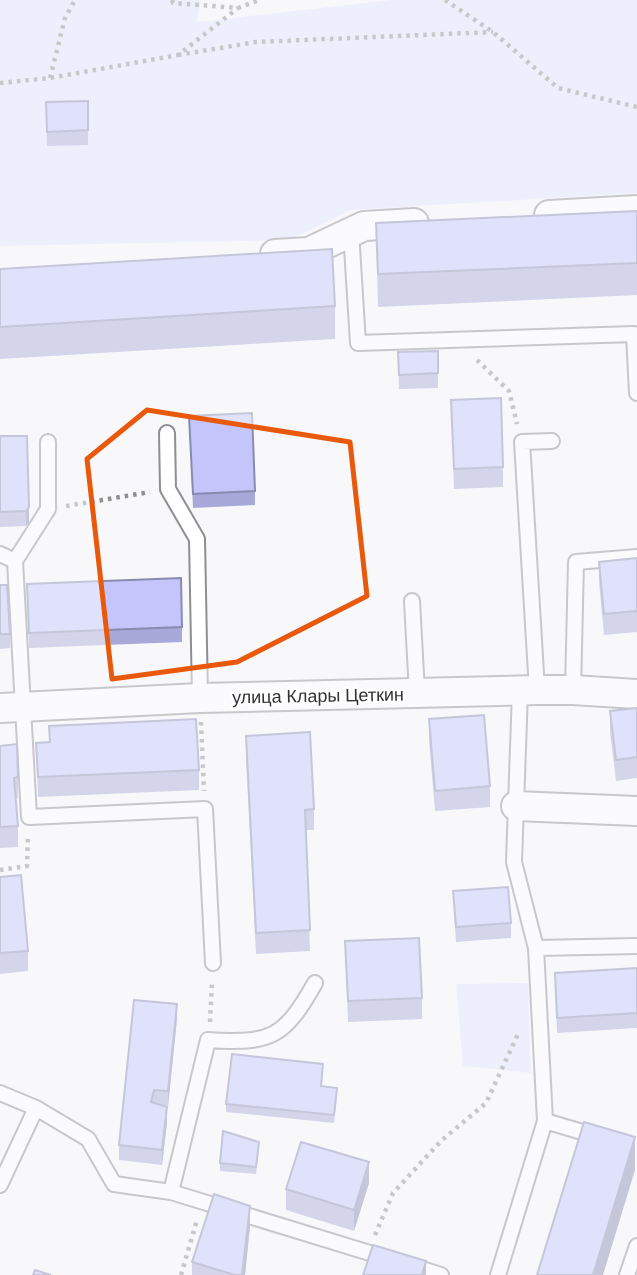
<svg xmlns="http://www.w3.org/2000/svg" width="637" height="1275" font-family="'DM Sans',sans-serif">
<rect width="100%" height="100%" fill="#f8f8fb"/>
<path fill="#e3e5fd" d="M0 0H201L197 22 391 0H637V193L351 210 290 240 0 246Z
M528 983 531 1073 463 1066 456 984Z"/>
<g fill="none" stroke-linecap="round" stroke-linejoin="round">
<g stroke="#8f8f92" stroke-width="18">
<path id="service" d="M351 232 358 343 634 334 637 393
M167 433 168 489 197 539 200 698
M0 554 15 561 29 817 205 809 213 963
M15 561 48 509V442
M412 601 417 693
M537 690 522 442 552 441
M573 690 576 562 637 557
M536 948 637 946
M0 1093 36 1108 88 1139 114 1184 171 1192 386 1258
M545 1121 599 1137
M0 1185 36 1108
M171 1192 208 1040C271 1044 284 1038 315 983
M409 1265 441 1275
M498 1275 545 1121 536 948 514 862 520 691
M627 1275 637 1246"/>
</g>
<g stroke="#8f8f92" stroke-width="32">
<path id="minor" d="M549 215 637 210
M275 254 309 252 364 226 414 223
M0 708 200 698 537 690H573L637 694
M516 806 637 811"/>
</g>
<path stroke="#8f8f91" stroke-width="4.5" stroke-dasharray="3.5 5" stroke-linecap="butt" d="M172 0 173 3 238 8 259 0
M445 0 493 32 558 88 637 107
M178 55 256 42 493 32
M50 78 65 18 75 0
M0 83 50 78 178 55 238 8
M477 360 509 391 517 424
M66 506 150 492
M201 722 204 791
M0 870 27 866 28 836
M210 1022 212 982
M375 1235 393 1193 441 1141 486 1103 519 1032
M181 1275 197 1220"/>
<use href="#service" stroke="#fff" stroke-width="14"/>
<use href="#minor" stroke="#fff" stroke-width="28"/>
</g>
<path fill="#a8a9d8" d="M88 101V145L47 146 46 102Z
M637 211V295L378 307 376 223Z
M0 269 335 306V339L0 359Z
M438 351V388L399 389 398 352Z
M451 400 503 467V487L454 489Z
M189 416 255 491V505L193 508Z
M0 436H27L29 522 26 526 0 527Z
M637 558V632L604 635 599 582V562Z
M27 584 182 627V642L29 648Z
M0 585 10 634V648L0 649Z
M637 708V778L616 781 610 732V711Z
M429 719 490 786V807L435 811 429 740Z
M49 726 199 770V790L38 797 36 743 49 742Z
M246 736 314 809V830H306L310 951 256 954 246 756Z
M0 746 18 777V798H16L18 826V847L0 848Z
M0 877 28 951V971L0 974Z
M453 891 511 923V938L456 942Z
M345 941 422 998V1019L348 1022Z
M637 968V1028L557 1033 555 973Z
M177 1019 168 1106 161 1105 167 1122 162 1165 119 1160V1145Z
M323 1072 321 1086 337 1096 334 1123 226 1112V1104Z
M259 1150 256 1174 220 1171V1163Z
M369 1183 354 1231 286 1210V1189Z
M250 1226 245 1275H192V1262Z"/>
<path fill="#888ab0" d="M29 507V522L26 526V511Z
M177 1004V1019L168 1106V1091Z
M167 1107V1122L162 1165V1150Z
M635 1137V1170L603 1275H593Z
M369 1162V1183L354 1231V1210Z
M250 1206V1226L245 1275H242Z
M426 1261V1275H422Z"/>
<path fill="#c3c5fb" stroke="#888ab0" stroke-width="2" d="M88 101V130L47 132 46 102Z
M637 211V263L378 274 376 223Z
M332 249 335 306 0 327V269Z
M438 351V373L399 375 398 352Z
M501 398 503 467 454 469 451 400Z
M252 413 255 491 193 494 189 416Z
M0 436H27L29 507 26 511 0 512Z
M637 558V611L604 614 599 562Z
M181 578 182 627 29 633 27 584Z
M0 585H7L10 634H0Z
M637 708V757L616 760 610 711Z
M484 715 490 786 435 791 429 719Z
M196 719 199 770 38 777 36 743 50 742 49 726Z
M310 732 314 809 305 810 310 930 256 933 246 736Z
M17 744 18 777 14 778 18 826 0 827V746Z
M21 875 28 951 0 953V877Z
M508 887 511 923 456 927 453 891Z
M419 938 422 998 348 1001 345 941Z
M637 968V1013L557 1018 555 973Z
M134 1000 177 1004 168 1091 154 1090 151 1102 167 1107 162 1150 119 1145Z
M232 1054 323 1064 321 1086 337 1088 334 1115 226 1104Z
M584 1122 635 1137 593 1275H537Z
M223 1131 259 1142 256 1167 220 1163Z
M301 1142 369 1162 354 1210 286 1189Z
M214 1194 250 1206 242 1275H235L192 1262Z
M373 1245 426 1261 422 1275H363Z
M35 1270 51 1275H33Z"/>
<path d="M0 0H637V1275H0ZM147 410 350 442 367 596 237 662 112 679 87 459Z" fill="#f8f8fb" fill-opacity=".55" fill-rule="evenodd"/>
<path fill="none" stroke="#e8590c" stroke-width="5" stroke-linejoin="round" d="M147 410 350 442 367 596 237 662 112 679 87 459Z"/>
<g text-anchor="middle" dominant-baseline="central" stroke-width="5" stroke-linejoin="round" paint-order="stroke">
<g font-size="18" fill="#323234" stroke="#fff">
<text transform="translate(318 696) rotate(-1)">улица Клары Цеткин</text>
</g>
</g>
</svg>
